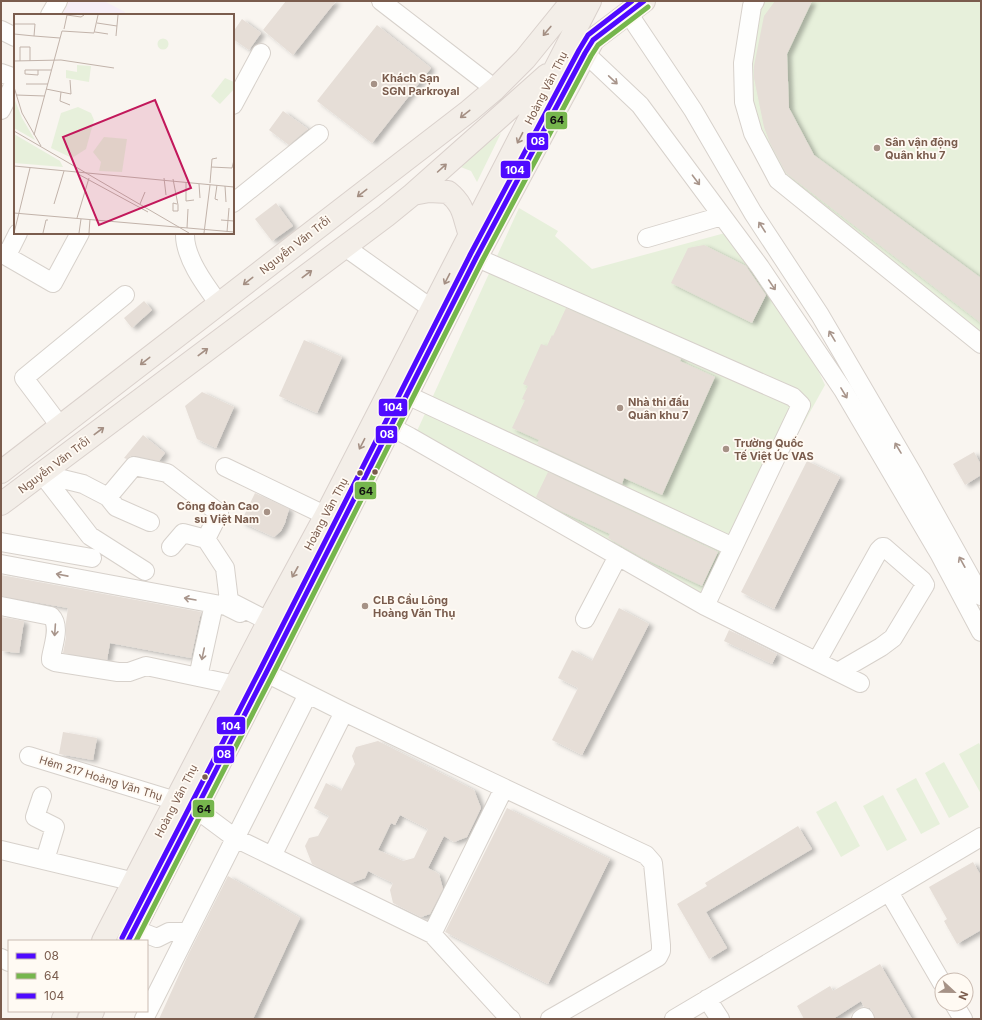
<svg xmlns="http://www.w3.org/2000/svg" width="982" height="1020" font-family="Inter,sans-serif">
<defs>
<filter id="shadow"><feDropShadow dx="4.5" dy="2.5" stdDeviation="2" flood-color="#0004"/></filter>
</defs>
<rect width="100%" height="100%" fill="#f9f5f0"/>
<path fill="#f6eef6" d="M69 1H104L125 12 124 15H62Z"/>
<path fill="#e7f0db" d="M756 1H981V333L823 217 790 177 780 170 753 133 752 6Z
M501 133 477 182 471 171 458 166Z
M519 208 558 231 555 236 592 269 725 233 808 349 825 385 795 439 711 606 417 431Z
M979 743 981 747V794L959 754Z
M944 762 969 807 949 818 925 773Z
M916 778 940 824 921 834 896 789Z
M883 795 907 840 887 851 863 806Z
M836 801 860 846 841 857 816 812Z"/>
<path fill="#e6ded7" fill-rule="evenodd" filter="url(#shadow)" d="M286 1H336L293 55 263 30Z
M775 1H812L787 54 789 108 814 155 981 278V323L786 173 770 143 764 127 754 78V66L764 16Z
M242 19 261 33 249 50 233 39V32Z
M377 25 431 68 372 143 317 101Z
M283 111 308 129 289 145 269 130Z
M276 203 293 226 272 241 255 219Z
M704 245 746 266 766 295 752 323 671 283 688 248Z
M144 301 152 310 132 328 124 318Z
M566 308 681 359 680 361 715 377 662 495 624 478 622 484 537 444 539 440 512 428 525 400 522 399 528 386 523 384 541 344 547 346 552 335 553 336Z
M304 340 342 357 317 413 279 396Z
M202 392 234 407 216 448 197 439 185 406Z
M143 435 165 453 159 461 136 456H131L127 459 124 458Z
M974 452 981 465V475L965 485 953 464Z
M807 461 840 477 774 609 741 592Z
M548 472 718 552 702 586 643 558 608 538 610 534 554 508 536 497Z
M255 493 289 509 285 523 281 531 274 537 241 522Z
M1 575 201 612 191 658 110 643 107 660 63 653 66 637V622L68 608 1 596Z
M619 608 649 624 582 755 552 740 578 688 558 678 572 650 592 661Z
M1 617 24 621 19 653 1 651Z
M729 630 777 654 772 664 724 641Z
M63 732 97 738 93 760 59 754Z
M378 741 474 790 481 808 467 837 454 842 444 836 428 868 439 874 443 889 430 914 421 917 393 903 390 890 393 883 368 871 365 878 351 883 312 864 305 846 309 838 318 836 329 816 314 808 326 783 341 791 355 764 352 756 356 747ZM400 815 428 829 414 858 403 861 378 850 391 823 395 825Z
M507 808 610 859 548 984 445 932Z
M798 826 812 849 706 912 727 948 709 959 677 904 707 886 705 883Z
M973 862 981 876V930L957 944 944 921 947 919 929 887Z
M228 876 300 918 253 1019H159L188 955Z
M880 964 912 1019H875L873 1012 870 1008 864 1007 861 1001 833 1019H804L797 1006 830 986 833 991Z"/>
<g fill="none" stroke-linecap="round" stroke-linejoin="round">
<g stroke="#d7d1cb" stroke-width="20">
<path id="minor" d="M381 1 495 89
M755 1 752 6 743 63 744 102 753 133 778 180 981 344
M628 13 693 110 753 213 820 315 913 474 981 596
M50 15 58 1
M1 30 15 37
M585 53 640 105 760 267 843 390 940 555 981 632
M1 73 15 78
M233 105 261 53
M1 110 15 82
M233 203 319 134
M185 233C184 257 205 285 219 304
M647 238 722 216
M345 247 432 309
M464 252 793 397 801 405 705 606
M1 253 53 283 80 233
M7 255 18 233
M394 389 733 547
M380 421 410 437 705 606 860 683
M60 426 24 378 125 295
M225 467 337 521
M42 474 83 484 108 497 134 466 167 473 219 513 206 539 225 568 229 601 268 621
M42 474 90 536 145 571
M108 497 116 507 150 522
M1 542 92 558
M171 547 183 533 206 539
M1 564 226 606 240 613
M1 606 51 616C61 626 53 645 51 658V660L55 662 118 672H129L146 666 236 685
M585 619 618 556
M817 661 879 550 882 547H884L922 580 925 585 893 638 881 647 838 672
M266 673 344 712 504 788 432 934
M198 677 214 604
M29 756 176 801 196 809 235 838 272 856 344 712
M504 788 646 855 653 863 661 945V951L658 957 550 1019
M42 796 35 817 55 827 45 860
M1 850 135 882 146 888
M272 856 432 934 508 1017 511 1019
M889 892 942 983
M121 924 157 938 169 932H188
M1 958 9 962
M707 999 720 1019
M954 1004 963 1019
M144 1019 308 694
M674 1019 981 837
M861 1019 864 1017 865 1019"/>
</g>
<g stroke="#dad1cc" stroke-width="24">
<path id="major" d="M582 48 644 1
M413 194 429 191 448 192C465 206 463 216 470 235
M1 472 469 111 495 89 525 59 572 1
M1 504 386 216 413 194 547 75
M103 941 274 611 326 515 590 1
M128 941 266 673 476 258 593 40
M63 1019 67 1011
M89 1019 93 1011"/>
</g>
<use href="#minor" stroke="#fefefd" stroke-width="18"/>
<use href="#major" stroke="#f3eee8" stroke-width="22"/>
<g stroke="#fffaf3" stroke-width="8">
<path id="bus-1" d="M128 941 266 673 476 258 585 53 593 40 644 1"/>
</g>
<g stroke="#fffaf3" stroke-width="8">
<path id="bus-2" d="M136 941 272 676 482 261 591 56 598 45 648 7"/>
</g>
<g stroke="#fffaf3" stroke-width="8">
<path id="bus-3" d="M122 938 260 670 470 255 579 50 588 35 632 1"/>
</g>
<use href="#bus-1" stroke="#4f0aff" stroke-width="5"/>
<use href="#bus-2" stroke="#76b64d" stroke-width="5"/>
<use href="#bus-3" stroke="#4f0aff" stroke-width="5"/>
</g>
<defs><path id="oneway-shaft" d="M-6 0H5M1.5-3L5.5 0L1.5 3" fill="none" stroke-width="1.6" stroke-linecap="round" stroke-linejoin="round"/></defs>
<g stroke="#a48f83">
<use href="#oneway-shaft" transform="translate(547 31) rotate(130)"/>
<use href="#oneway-shaft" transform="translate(465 114) rotate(142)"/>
<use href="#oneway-shaft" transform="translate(520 138) rotate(117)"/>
<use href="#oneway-shaft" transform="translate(442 168) rotate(-42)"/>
<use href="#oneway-shaft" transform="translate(362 193) rotate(142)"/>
<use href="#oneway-shaft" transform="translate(307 274) rotate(-37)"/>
<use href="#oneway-shaft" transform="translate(447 279) rotate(117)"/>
<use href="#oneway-shaft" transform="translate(248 281) rotate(142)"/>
<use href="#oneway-shaft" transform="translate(203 352) rotate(-37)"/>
<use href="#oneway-shaft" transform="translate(145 361) rotate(142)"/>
<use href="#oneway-shaft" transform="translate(99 431) rotate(-37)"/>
<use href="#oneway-shaft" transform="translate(362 444) rotate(117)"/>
<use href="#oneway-shaft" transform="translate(295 572) rotate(119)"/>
</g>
<g stroke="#a8958b">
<use href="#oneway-shaft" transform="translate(613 80) rotate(43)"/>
<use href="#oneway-shaft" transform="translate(696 180) rotate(53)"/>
<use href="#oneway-shaft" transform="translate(762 227) rotate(-123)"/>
<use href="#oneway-shaft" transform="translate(772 285) rotate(56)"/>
<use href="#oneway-shaft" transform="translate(832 336) rotate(-121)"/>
<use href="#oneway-shaft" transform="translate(844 393) rotate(59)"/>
<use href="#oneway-shaft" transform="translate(898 448) rotate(-121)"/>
<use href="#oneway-shaft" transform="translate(962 562) rotate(-119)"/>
<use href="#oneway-shaft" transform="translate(62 575) rotate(-169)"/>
<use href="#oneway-shaft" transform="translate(190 599) rotate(-170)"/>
<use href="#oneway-shaft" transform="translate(55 630) rotate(94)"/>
<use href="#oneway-shaft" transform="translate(203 654) rotate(102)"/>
</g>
<g fill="#a69286" stroke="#fffaf3" stroke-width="1.5">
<circle cx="374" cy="84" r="4"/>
<circle cx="877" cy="148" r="4"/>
<circle cx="620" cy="408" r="4"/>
<circle cx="726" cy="449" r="4"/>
<circle cx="267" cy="512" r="4"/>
<circle cx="365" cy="606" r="4"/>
</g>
<g fill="#7a5c4d" stroke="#fffaf3" stroke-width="1.5">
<circle cx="375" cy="472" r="3.5"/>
<circle cx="360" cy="473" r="3.5"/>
<circle cx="205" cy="777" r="3.5"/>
</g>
<g text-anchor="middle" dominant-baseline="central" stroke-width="3.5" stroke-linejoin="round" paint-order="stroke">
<g font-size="11" font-weight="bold" fill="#7a5c4d" stroke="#fffaf3" text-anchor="start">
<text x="382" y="78">Khách Sạn<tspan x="382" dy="13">SGN Parkroyal</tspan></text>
<text x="885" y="142">Sân vận động<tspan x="885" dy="13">Quân khu 7</tspan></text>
<text x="628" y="402">Nhà thi đấu<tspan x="628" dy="13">Quân khu 7</tspan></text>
<text x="734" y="443">Trường Quốc<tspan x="734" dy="13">Tế Việt Úc VAS</tspan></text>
<text x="259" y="506" text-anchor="end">Công đoàn Cao<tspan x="259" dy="13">su Việt Nam</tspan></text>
<text x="373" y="600">CLB Cầu Lông<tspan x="373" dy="13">Hoàng Văn Thụ</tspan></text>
</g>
<g font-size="11" fill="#7a5c4d" stroke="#fffaf3">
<text transform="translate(546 88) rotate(-63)">Hoàng Văn Thụ</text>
<text transform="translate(295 245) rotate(-38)">Nguyễn Văn Trỗi</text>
<text transform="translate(54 465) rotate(-37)">Nguyễn Văn Trỗi</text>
<text transform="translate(326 514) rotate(-62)">Hoàng Văn Thụ</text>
<text transform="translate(101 778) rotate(17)">Hẻm 217 Hoàng Văn Thụ</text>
<text transform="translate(176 801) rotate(-63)">Hoàng Văn Thụ</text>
</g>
</g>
<g transform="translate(14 14)">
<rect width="220" height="220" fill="#f9f5f0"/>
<path d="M143.5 30a5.5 5.5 0 1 1 11 0a5.5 5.5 0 1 1-11 0ZM63 51 77 52 75 68 52 64V56L63 58ZM211 64 220 68V75L206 90 197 82ZM0 84 8 104 21 126 0 114ZM64 93 77 99 80 106 72 135 58 144 37 134 47 99ZM0 120 46 147 49 153 0 149ZM90 123 113 125 108 158 85 157 87 148 79 138Z" fill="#e7f0db"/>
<path fill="none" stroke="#c2b3aa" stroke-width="1" d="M53 1 67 3 70 1M83 9 103 12M0 10H21L20 22 46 24M50 15 53 1M81 18 94 20M0 20 20 22M102 22 104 1M0 47 47 46 100 54M6 47V33H16V47M24 56V61L11 60V56H37M12 70H34M0 73 8 99 27 132M32 75 57 80 56 66M47 78 46 87 56 91M2 81 31 82M0 117 175 219M20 121 48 17 80 19 84 1M0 152 220 173M197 153 218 154 220 146M64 160 134 198M150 164 152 181M159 165 164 191V197H159V189L163 190M172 168V187L180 186M196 169 198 145 203 144M185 170 186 184M203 171 201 185 204 186M211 172 212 188M40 190 50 157M126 190 131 178M0 199 220 218M63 204 75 164M207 206 220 207M173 214 174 195M213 218 215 194M0 219 16 154M29 219 32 206H34M65 219 67 205M75 219 76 205M190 219 196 171"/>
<path fill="#c2185b" fill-opacity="0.15" stroke="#c2185b" stroke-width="2" d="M141 86 177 174 85 211 49 123Z"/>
<rect width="220" height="220" fill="none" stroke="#7a5c4d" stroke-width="2"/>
</g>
<g stroke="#fffaf3" stroke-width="1.5">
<rect x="545" y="111" width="23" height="19" rx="4" fill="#76b64d"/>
<rect x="526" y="132" width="23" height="19" rx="4" fill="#4f0aff"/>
<rect x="500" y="160" width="31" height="19" rx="4" fill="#4f0aff"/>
<rect x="378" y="398" width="30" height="19" rx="4" fill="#4f0aff"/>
<rect x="375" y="425" width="23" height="19" rx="4" fill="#4f0aff"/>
<rect x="354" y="481" width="23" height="19" rx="4" fill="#76b64d"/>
<rect x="216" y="716" width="30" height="19" rx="4" fill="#4f0aff"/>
<rect x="213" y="745" width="22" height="19" rx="4" fill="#4f0aff"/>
<rect x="192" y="799" width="23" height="19" rx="4" fill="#76b64d"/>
</g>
<g font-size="11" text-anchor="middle" font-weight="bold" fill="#fff">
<text x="538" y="145">08</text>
<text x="515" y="174">104</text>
<text x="393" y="411">104</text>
<text x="387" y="438">08</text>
<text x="231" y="730">104</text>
<text x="224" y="758">08</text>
</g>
<g font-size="11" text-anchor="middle" font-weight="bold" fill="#111">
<text x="557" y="124">64</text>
<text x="366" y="495">64</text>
<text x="204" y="813">64</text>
</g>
<rect width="982" height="1020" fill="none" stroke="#7a5c4d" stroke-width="4"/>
<rect x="8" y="940" width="140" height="72" fill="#fffaf3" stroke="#cabbb1"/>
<rect x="16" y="953" width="20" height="6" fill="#4f0aff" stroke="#cabbb1"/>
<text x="44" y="960" font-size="12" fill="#7a5c4d">08</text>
<rect x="16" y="973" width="20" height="6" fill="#76b64d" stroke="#cabbb1"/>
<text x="44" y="980" font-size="12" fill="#7a5c4d">64</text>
<rect x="16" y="993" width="20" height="6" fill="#4f0aff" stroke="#cabbb1"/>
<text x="44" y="1000" font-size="12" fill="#7a5c4d">104</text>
<g transform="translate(954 992) rotate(112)"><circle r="19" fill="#fffaf3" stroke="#cabbb1"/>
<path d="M0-3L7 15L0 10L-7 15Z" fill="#a69286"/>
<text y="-6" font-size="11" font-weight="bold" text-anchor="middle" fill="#7a5c4d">N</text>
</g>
</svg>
